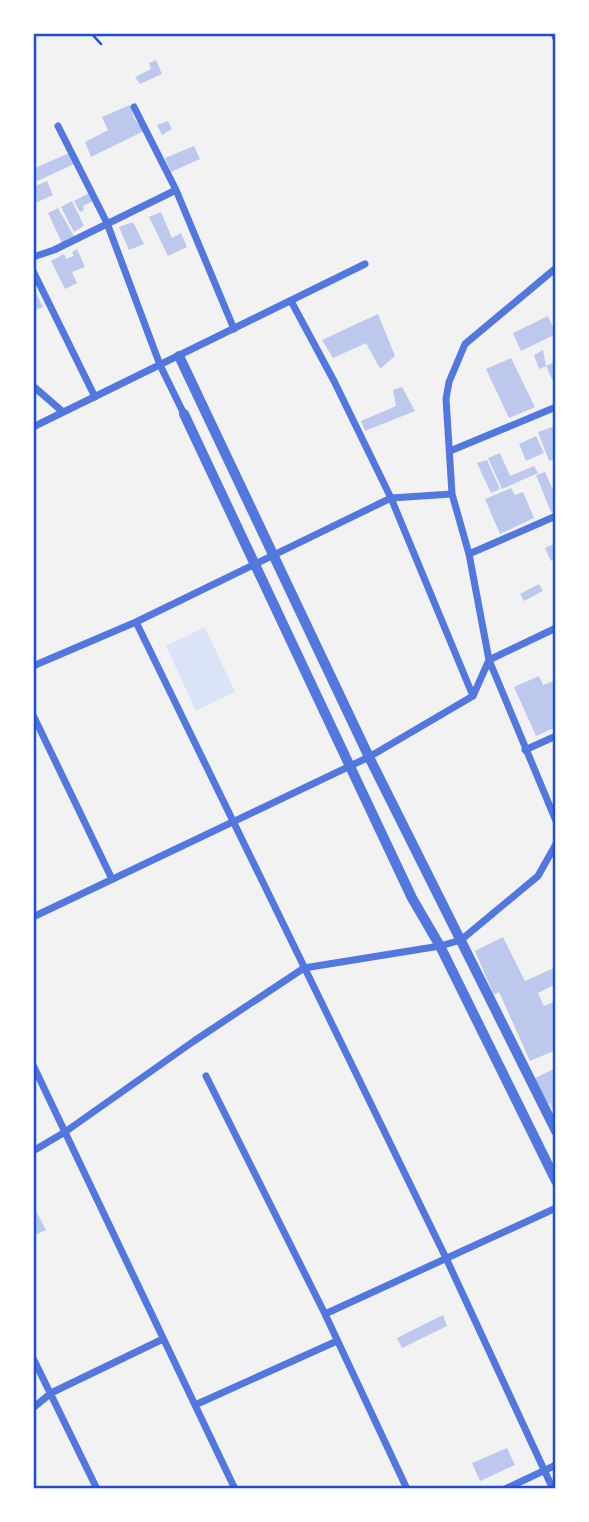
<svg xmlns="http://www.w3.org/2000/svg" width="589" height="1522" font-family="Montserrat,sans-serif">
<rect width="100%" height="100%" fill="#f2f2f2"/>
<path fill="#dbe4f7" d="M205 627 235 692 196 711 166 646Z"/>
<path fill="#bdc9ec" d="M156 60 162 74 140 84 135 77 151 69 149 63Z
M130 105 134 118 144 131 91 157 85 142 108 130 102 117Z
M168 121 172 129 162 135 157 125Z
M194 146 200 159 171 172 165 158Z
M69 153 74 164 33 183V169Z
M47 181 53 195 33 204V187Z
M89 193 93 201 83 206 84 210 80 212 74 201Z
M72 201 84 226 74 232 61 207Z
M58 208 74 236 62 243 48 213Z
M161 212 172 238 181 233 187 247 168 256 149 217Z
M133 222 144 244 129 250 119 227Z
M77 249 85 267 72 272 77 283 65 289 51 261 64 254 66 259 74 256 72 252Z
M33 287 43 307 33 311Z
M378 314 395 356 380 369 366 343 333 358 322 340Z
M548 316 556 334 521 351 513 333Z
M543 350 546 366 556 361V388L546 366 539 369 534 355Z
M511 358 535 407 509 418 486 369Z
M402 387 415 411 365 431 361 421 396 406 393 390Z
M555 426 556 459 549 461 538 432Z
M536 436 544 453 526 461 519 444Z
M500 453 510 476 534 466 538 473 502 489 488 458Z
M487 460 500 489 491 493 477 463Z
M545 472 556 497V510L551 512 536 475Z
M511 488 515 495 523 492 534 518 500 534 485 499Z
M556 543V558L551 561 545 548Z
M539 584 543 591 524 601 520 594Z
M539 676 543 685 556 680V727L536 736 514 687Z
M503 937 525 981 556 967V984L538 993 544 1006 556 1001V1050L530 1061 499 992 494 995 475 951Z
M556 1068V1117H555L550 1103 548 1104 535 1078Z
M33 1205 46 1230 33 1236Z
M443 1315 447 1326 402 1348 397 1338Z
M507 1448 515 1465 480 1481 472 1463Z"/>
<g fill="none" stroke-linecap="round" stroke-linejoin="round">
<path stroke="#1d4ed8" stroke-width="2.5" d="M91 33 101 44"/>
<path stroke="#5277de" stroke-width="7" d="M554 33 556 39
M134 107 176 190 234 329
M58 126 107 223 160 365 184 414
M33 257 54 250 176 190
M556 268 465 344 449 382 446 399 452 494 469 554 489 660 556 821
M33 271 95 397
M291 301 334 381 391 498 473 696
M33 386 63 412
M33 427 365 264
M450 451 556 407
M469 554 556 516
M136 622 446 1258 553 1489
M33 666 136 622 391 498 452 494
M33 715 112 879
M525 750 556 736
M33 917 369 757 473 696 489 660 556 628
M33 1065 235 1489
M206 1076 325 1314 407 1489
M33 1151 65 1132 194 1041 304 968 440 946 461 940 538 876 556 844
M325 1314 556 1208
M33 1358 97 1489
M195 1405 337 1341
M33 1408 51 1393 163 1339
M505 1489 556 1465"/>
<path stroke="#5277de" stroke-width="10" d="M179 356 369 757 556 1131
M184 414 412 898 440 946 556 1181"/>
</g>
<rect width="589" height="1522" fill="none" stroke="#ffffff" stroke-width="70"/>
<rect x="35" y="35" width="519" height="1452" fill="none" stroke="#1d4ed8" stroke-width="2.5"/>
</svg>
